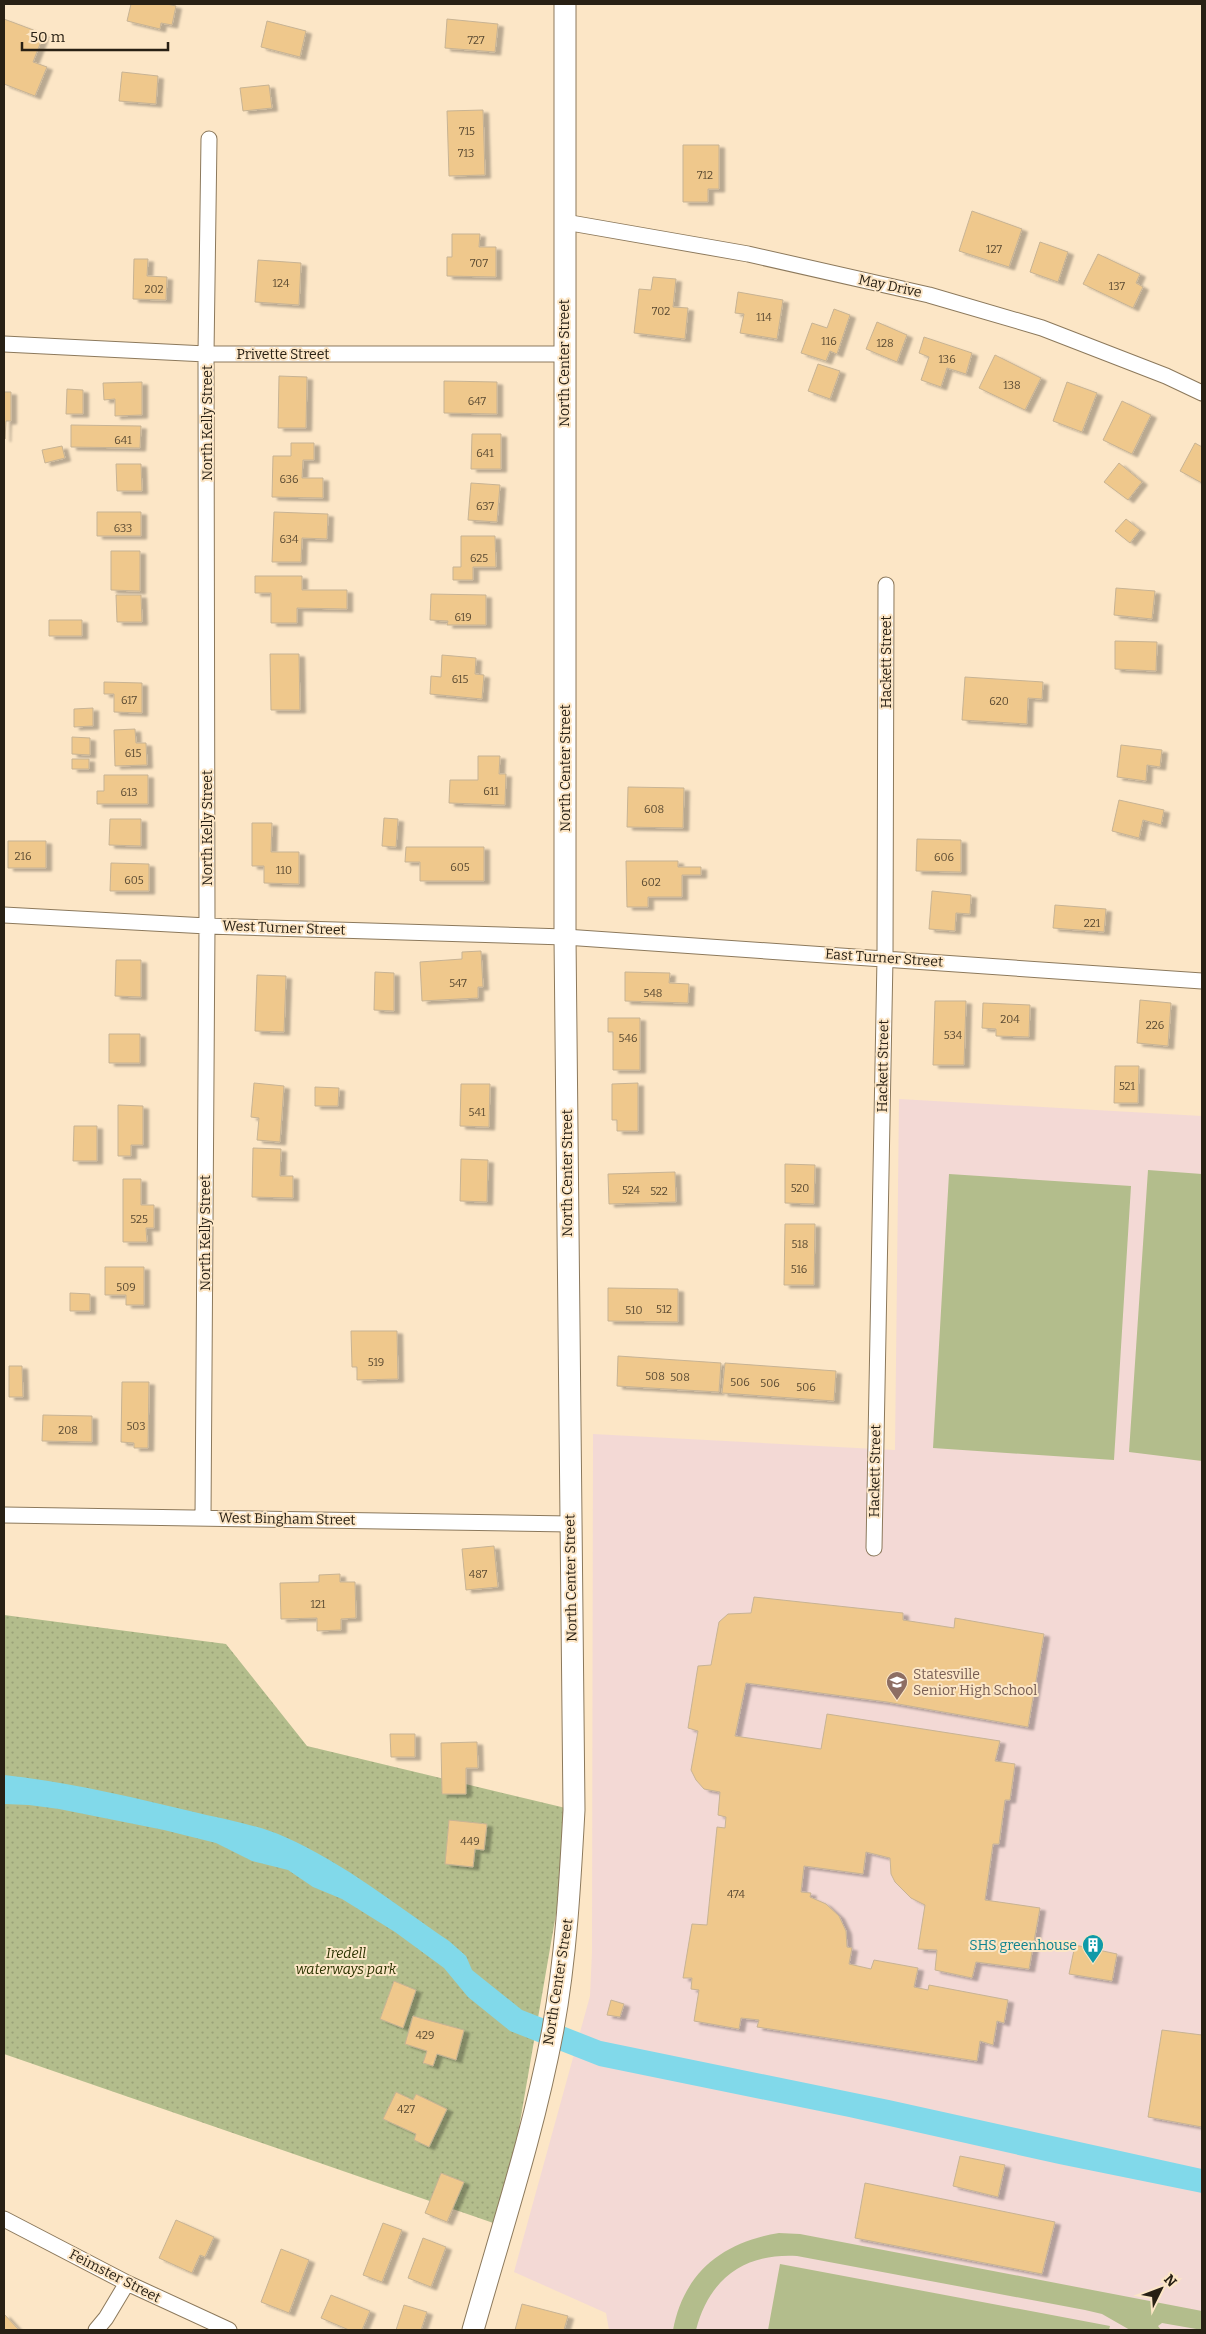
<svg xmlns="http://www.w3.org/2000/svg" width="1206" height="2334" font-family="Bitter,serif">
<defs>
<pattern id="green-dots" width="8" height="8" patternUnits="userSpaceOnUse" patternTransform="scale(1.25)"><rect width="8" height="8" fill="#b3bd8c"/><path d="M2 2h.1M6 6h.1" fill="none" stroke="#9aa278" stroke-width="1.8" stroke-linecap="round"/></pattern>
<filter id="shadow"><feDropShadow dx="5.5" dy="3" stdDeviation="1" flood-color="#0004"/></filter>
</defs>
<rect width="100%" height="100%" fill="#fce6c6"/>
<path fill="#f3d9d5" d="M899 1099 1202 1116V2330H609L606 2313 514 2272 590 1996 592 1952 593 1434 895 1450Z"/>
<path fill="url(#green-dots)" d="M4 1615 226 1644 307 1746 574 1810 502 2226 4 2054Z"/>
<path fill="#b3bd8c" d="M1148 1170 1202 1174V1461L1129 1452Z
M949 1174 1131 1186 1114 1460 933 1448Z
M779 2233 800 2234 1202 2311V2330L1162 2323 1158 2326 1161 2330H1130L1102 2314 1085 2310 797 2256C744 2253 709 2279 696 2330H673C684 2272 723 2242 779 2233Z
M780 2264 1110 2326 1109 2330H768Z"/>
<path fill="#81d9ea" d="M4 1775C67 1782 128 1796 190 1811 222 1819 256 1824 285 1837 344 1863 396 1905 449 1941L466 1956 472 1970 522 2010 601 2041 889 2100 1202 2169V2193L1059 2164 849 2117 599 2066 510 2031 468 1997 444 1968 395 1932 342 1899 313 1887 288 1870 252 1861 216 1843 164 1830 59 1809 29 1805 4 1804Z"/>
<path fill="#efc88c" stroke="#c7b394" filter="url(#shadow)" d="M131 4H167L176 6 172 25 161 23 160 29 127 21Z
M4 19 44 34 33 62 47 67 35 96 4 84Z
M447 19 498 24 495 52 445 48Z
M267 21 306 31 300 57 261 47Z
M122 72 158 76 156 104 119 101Z
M269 85 272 108 243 111 240 88Z
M483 110 485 175 449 176 447 111Z
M683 145H719V189H708V202H683Z
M972 211 1022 229 1009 267 959 251Z
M452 234H480L479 247H496V277L447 276V257H452Z
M1040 242 1068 252 1058 282 1030 272Z
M1098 254 1140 274 1136 283 1143 287 1133 308 1083 284Z
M134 259H148L147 276 167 277 166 300 133 299Z
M258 260 301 263 299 305 255 302Z
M653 277 676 279 673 307 688 308 685 339 634 333 639 289 651 290Z
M738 292 783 300 777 339 740 333 744 314 735 313Z
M834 309 850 315 837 354 830 351 826 361 801 353 812 323 827 328Z
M877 322 907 335 897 362 866 349Z
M924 337 972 353 966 374 947 368 941 387 921 380 929 357 919 353Z
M995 355 1041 378 1025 410 979 388Z
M818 364 840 371 830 399 808 391Z
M279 376 307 377 306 428H278Z
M444 381 497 382V414L444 413Z
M142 382V415L115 416V399L104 400 103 383Z
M1067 382 1097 393 1082 432 1053 421Z
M67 389 83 390V414H66Z
M4 392H11V421H6L5 439Z
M1122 401 1151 415 1132 454 1103 440Z
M71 425 141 426 140 448 71 447Z
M472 434H501V469H471Z
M291 443H314V460H303L302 478H323V498L272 497 273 456H291Z
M1195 443 1202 447V483L1180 471Z
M62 446 65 458 45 463 42 450Z
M1119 463 1142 482 1128 500 1104 482Z
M116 464H141L142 491H117Z
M471 483 500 485 497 522 468 520Z
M97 512H141V536H97Z
M274 512 328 514 327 539 302 538 301 562H272Z
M1126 519 1140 530 1130 543 1115 531Z
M461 536H495L496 567H473V580H453V567H461Z
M111 551H140V591L111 590Z
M255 576H302V590H347V609L297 608V623H271V593H255Z
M1116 588 1155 591 1152 619 1114 615Z
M431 594 486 595V625H447L448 621 430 620Z
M116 595H141L142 622H117Z
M49 620H82V636H49Z
M1115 641 1157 642 1156 671 1115 669Z
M270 654H299L300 710H271Z
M442 655 476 658 475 674 484 675 482 699 430 694 431 676 441 677Z
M965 677 1043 682 1042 699 1028 698 1027 724 962 720Z
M104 682 142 683V713L114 712V694H104Z
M93 708V726L74 727V709Z
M135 729 136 743H146L147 765 115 766 114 730Z
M72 737 90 738V755L72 754Z
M1121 745 1162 750 1160 767 1147 765 1146 781 1117 777Z
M478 756H500L499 774H506L505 805 449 803 450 780H478Z
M72 759H89V769H72Z
M104 775H148V804H97V791H104Z
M628 787 684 788 683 828 627 827Z
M1119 800 1164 810 1161 825 1143 820 1139 838 1112 831Z
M384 818 398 819 396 847 382 846Z
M110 819H141V846L109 845Z
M252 823H272L271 852H299V884L264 883V866H252Z
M917 839 961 840V872L916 871Z
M8 841H46V868H8Z
M406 847H484V881H420V862H405Z
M626 861H678V867H701V875H682V897H648V907H627Z
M111 863 149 864V891H110Z
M932 891 971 895 970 914 956 913 955 931 929 929Z
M1055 905 1106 909 1104 932 1053 928Z
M481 951 483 987H478V998L422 1001 420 962 462 959V952Z
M116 960H141V997L115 996Z
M375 972 394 973V1011L374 1010Z
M625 972 670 973 669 983 689 984 688 1003 625 1001Z
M257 975 286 976 284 1032 255 1031Z
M1140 1000 1171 1003 1168 1046 1137 1043Z
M935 1001H966L964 1065H933Z
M983 1003 1030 1005 1029 1037 996 1036V1029L982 1028Z
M608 1018H640V1070H613V1032H608Z
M109 1034H140V1063H109Z
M1115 1066H1139L1138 1103H1114Z
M254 1083 284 1086 280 1142 257 1140 259 1118 251 1117Z
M638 1083V1131H617V1120H612V1084Z
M461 1084H490L489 1127 460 1126Z
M315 1087 339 1088 338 1106H315Z
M118 1105 143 1106V1145H131V1156H118Z
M74 1126H97V1161H73Z
M253 1148 281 1149 280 1176H293V1198L252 1197Z
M461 1159 488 1160 487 1202 460 1201Z
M785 1164 815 1165 814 1204 785 1203Z
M675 1172 676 1202 609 1204 608 1174Z
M123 1179H141V1205H154V1228H146L147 1242H123Z
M785 1224H815L814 1285H784Z
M105 1267H144V1305H126V1295H105Z
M608 1288 678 1289V1322L608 1321Z
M70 1293 90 1294V1311H70Z
M351 1331H397L398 1379 357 1380V1367H352Z
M618 1356 721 1363 719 1392 617 1386Z
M725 1363 836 1371 834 1401 722 1393Z
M9 1366H22L23 1397H9Z
M122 1382H149L148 1448H134V1443L121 1442Z
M43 1415 92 1416V1442L42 1441Z
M494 1546 498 1587 466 1590 462 1549Z
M340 1574V1582H355L356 1618 341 1619V1630L317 1631V1618L281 1619 280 1583 319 1582V1575Z
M754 1597 903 1613V1620L954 1628 955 1618 1044 1634 1028 1727 887 1702 746 1683 735 1736 821 1749 827 1714 1000 1741 995 1761 1015 1764 1010 1800H1005L999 1844H993L985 1900 1040 1908 1029 1969 976 1962 972 1978 935 1970 937 1950 918 1949 925 1905 911 1898 895 1882 891 1874 890 1858 866 1852 863 1874 804 1866 801 1892 811 1893 810 1897 826 1904 839 1916 846 1931 847 1947 852 1948 849 1964 871 1969 874 1960 918 1968 914 1987 928 1990 929 1985 1008 2000 1004 2023 997 2021 993 2045 980 2041 977 2061 757 2027 759 2020 741 2018 739 2029 694 2021 699 1990 691 1989 692 1978H683L692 1924 707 1925 717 1827 725 1828 726 1817 718 1815 720 1792 704 1789 696 1780 691 1770 698 1731 688 1728 698 1666 711 1665 719 1622 728 1614 751 1613Z
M390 1734H415V1757H391Z
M477 1742 478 1768H466V1794H442L441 1743Z
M449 1820 487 1824 484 1850 475 1849 473 1867 445 1864Z
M1075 1945 1117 1954 1112 1981 1069 1974Z
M394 1981 416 1990 403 2028 380 2019Z
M611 2000 624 2004 620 2017 607 2015Z
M413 2016 464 2030 456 2060 437 2054 433 2066 423 2063 427 2051 405 2044Z
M1162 2030 1202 2035V2127L1148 2117Z
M396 2092 413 2100 416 2094 447 2109 429 2147 414 2140 416 2134 383 2119Z
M960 2156 1005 2165 998 2197 953 2186Z
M441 2173 464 2182 447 2222 425 2213Z
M865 2183 1055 2222 1042 2274 855 2238Z
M176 2220 214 2237 205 2257 200 2255 192 2273 159 2258Z
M383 2223 402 2230 382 2282 363 2275Z
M423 2238 446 2247 431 2287 408 2278Z
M281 2249 309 2260 289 2313 261 2302Z
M331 2295 370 2311 362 2330H349L321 2318Z
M522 2304 568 2316 564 2330H515Z
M404 2305 427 2312 421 2330H396Z
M4 2314 18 2329 16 2330H4Z"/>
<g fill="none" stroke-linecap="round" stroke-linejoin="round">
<g stroke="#8c795c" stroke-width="17">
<path id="minor" d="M565 222 748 254 929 295 1042 328 1166 376 1202 393
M4 344 206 354H563
M4 915 207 926 565 937 1202 981
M4 1515 570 1524
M203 1518 207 926 206 354 209 139
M874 1548 885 958 886 585
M4 2219 127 2283 229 2330
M96 2330 106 2318 127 2283"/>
</g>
<g stroke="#8c795c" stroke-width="23">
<path id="secondary" d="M473 2330C501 2231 534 2131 553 2029 566 1957 570 1884 574 1810L565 937V4"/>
</g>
<use href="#minor" stroke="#fff" stroke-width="15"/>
<use href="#secondary" stroke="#fff" stroke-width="21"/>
</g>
<defs>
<g id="school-pin" transform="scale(1.125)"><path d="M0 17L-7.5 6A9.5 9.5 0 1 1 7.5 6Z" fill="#8d6e63" stroke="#fce6c6"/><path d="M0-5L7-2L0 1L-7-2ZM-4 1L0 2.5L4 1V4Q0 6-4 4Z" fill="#fff"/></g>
<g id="building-pin" transform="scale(1.125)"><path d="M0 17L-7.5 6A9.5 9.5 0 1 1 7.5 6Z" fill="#0f9aa8" stroke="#fce6c6"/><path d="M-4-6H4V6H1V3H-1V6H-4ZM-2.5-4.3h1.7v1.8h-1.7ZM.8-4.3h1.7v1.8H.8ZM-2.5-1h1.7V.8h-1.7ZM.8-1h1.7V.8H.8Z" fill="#fff"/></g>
</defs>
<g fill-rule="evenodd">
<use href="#school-pin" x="897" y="1682"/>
<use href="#building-pin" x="1093" y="1945"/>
</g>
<g text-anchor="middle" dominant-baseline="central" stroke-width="4" stroke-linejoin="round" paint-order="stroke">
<g font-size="11" fill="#5a4a32">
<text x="476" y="40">727</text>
<text x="467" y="131">715</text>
<text x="466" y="153">713</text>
<text x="705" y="175">712</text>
<text x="994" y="249">127</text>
<text x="479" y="263">707</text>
<text x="281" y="283">124</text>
<text x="1117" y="286">137</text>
<text x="154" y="289">202</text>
<text x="661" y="311">702</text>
<text x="764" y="317">114</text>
<text x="829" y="341">116</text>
<text x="885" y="343">128</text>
<text x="947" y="359">136</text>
<text x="1012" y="385">138</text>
<text x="477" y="401">647</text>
<text x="123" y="440">641</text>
<text x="485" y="453">641</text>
<text x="289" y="479">636</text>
<text x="485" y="506">637</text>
<text x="123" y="528">633</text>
<text x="289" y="539">634</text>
<text x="479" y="558">625</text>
<text x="463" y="617">619</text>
<text x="460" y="679">615</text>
<text x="129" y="700">617</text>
<text x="999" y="701">620</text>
<text x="133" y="753">615</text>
<text x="491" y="791">611</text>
<text x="129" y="792">613</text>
<text x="654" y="809">608</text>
<text x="23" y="856">216</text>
<text x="944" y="857">606</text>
<text x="460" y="867">605</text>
<text x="284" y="870">110</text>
<text x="134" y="880">605</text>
<text x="651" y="882">602</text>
<text x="1092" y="923">221</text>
<text x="458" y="983">547</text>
<text x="653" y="993">548</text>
<text x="1010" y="1019">204</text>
<text x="1155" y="1025">226</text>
<text x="953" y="1035">534</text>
<text x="628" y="1038">546</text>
<text x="1127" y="1086">521</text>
<text x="477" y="1112">541</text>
<text x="800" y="1188">520</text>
<text x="631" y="1190">524</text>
<text x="659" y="1191">522</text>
<text x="139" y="1219">525</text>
<text x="800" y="1244">518</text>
<text x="799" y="1269">516</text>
<text x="126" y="1287">509</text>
<text x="664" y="1309">512</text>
<text x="634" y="1310">510</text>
<text x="376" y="1362">519</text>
<text x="655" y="1376">508</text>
<text x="680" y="1377">508</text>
<text x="740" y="1382">506</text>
<text x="770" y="1383">506</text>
<text x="806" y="1387">506</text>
<text x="136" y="1426">503</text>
<text x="68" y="1430">208</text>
<text x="478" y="1574">487</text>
<text x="318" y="1604">121</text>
<text x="470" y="1841">449</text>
<text x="736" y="1894">474</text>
<text x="425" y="2035">429</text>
<text x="406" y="2109">427</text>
</g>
<g font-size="14" fill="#282014" stroke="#fce6c6">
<text transform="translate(890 286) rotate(12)">May Drive</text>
<text x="283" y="354">Privette Street</text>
<text transform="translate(564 363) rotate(-90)">North Center Street</text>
<text transform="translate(207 423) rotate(-90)">North Kelly Street</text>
<text transform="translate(886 662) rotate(-90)">Hackett Street</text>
<text transform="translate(565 768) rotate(-90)">North Center Street</text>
<text transform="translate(207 828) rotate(-90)">North Kelly Street</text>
<text transform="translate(284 928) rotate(2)">West Turner Street</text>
<text transform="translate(884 958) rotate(4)">East Turner Street</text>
<text transform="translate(883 1066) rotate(-89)">Hackett Street</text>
<text transform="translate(567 1173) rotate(-90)">North Center Street</text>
<text transform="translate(205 1233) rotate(-90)">North Kelly Street</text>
<text transform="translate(875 1471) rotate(-89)">Hackett Street</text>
<text transform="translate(287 1519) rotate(1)">West Bingham Street</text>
<text transform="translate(571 1578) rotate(-91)">North Center Street</text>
<text transform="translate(558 1982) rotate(-81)">North Center Street</text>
<text transform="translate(115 2276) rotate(27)">Feimster Street</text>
</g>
<g font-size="14" fill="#785e54" stroke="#fce6c6" text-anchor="start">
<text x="913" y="1674">Statesville<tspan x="913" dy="16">Senior High School</tspan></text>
</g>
<g font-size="14" fill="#0d838f" stroke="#fce6c6" text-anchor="end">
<text x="1077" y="1945">SHS greenhouse</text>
</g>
<g font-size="14" font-style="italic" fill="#2b3200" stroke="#fce6c6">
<text x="346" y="1953">Iredell<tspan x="346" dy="16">waterways park</tspan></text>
</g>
</g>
<rect width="1206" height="2334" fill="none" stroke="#282014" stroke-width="10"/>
<g transform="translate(1161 2289) rotate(48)" stroke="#fce6c6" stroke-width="4" paint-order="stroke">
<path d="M0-4L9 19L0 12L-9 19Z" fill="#282014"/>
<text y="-8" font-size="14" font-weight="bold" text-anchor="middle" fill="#282014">N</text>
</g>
<path d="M22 42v8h146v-8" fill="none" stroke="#282014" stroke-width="2.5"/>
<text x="30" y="42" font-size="15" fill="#282014" stroke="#fce6c6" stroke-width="4" paint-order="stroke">50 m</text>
</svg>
